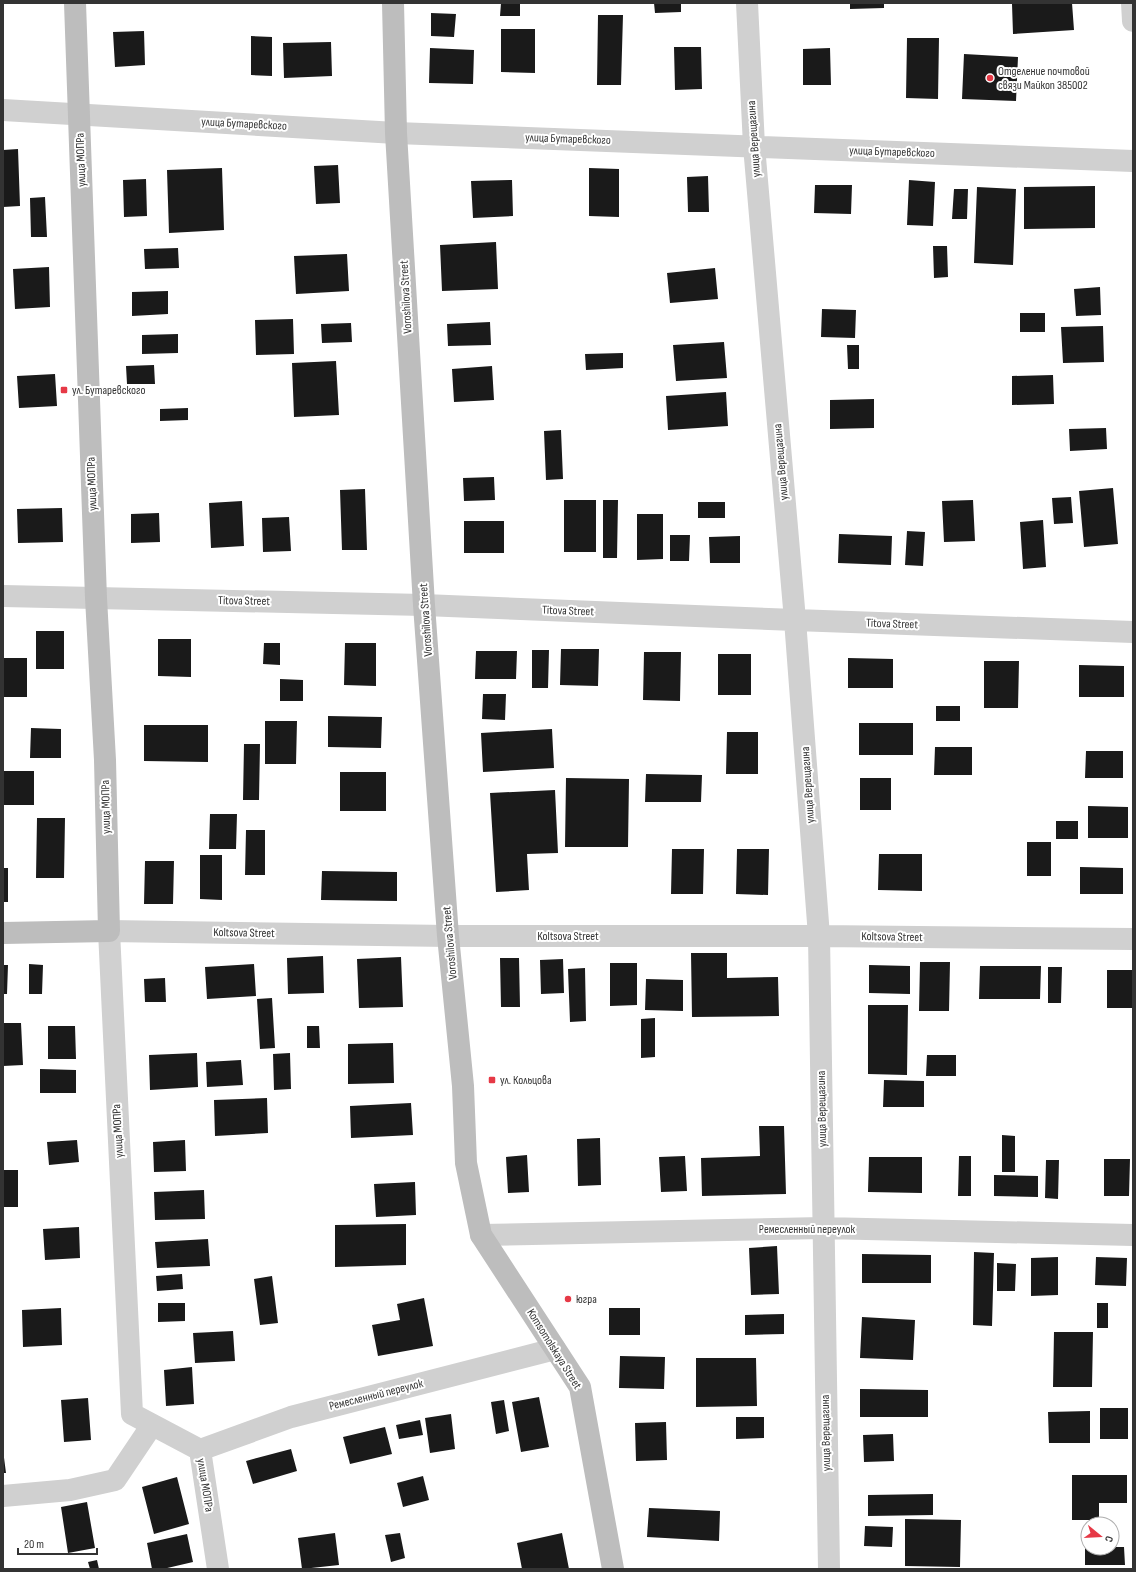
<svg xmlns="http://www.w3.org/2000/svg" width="1136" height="1572" font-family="'Sofia Sans Condensed',sans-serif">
<rect width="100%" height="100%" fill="#fff"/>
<path fill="#1a1a1a" d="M501 3H520V16H500Z
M654 3H681V12L655 13Z
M850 3H884V8L850 9Z
M1035 3H1072L1074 30 1013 34 1012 4Z
M431 13 456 14 454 37 431 36Z
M598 15H623L621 85H597Z
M501 29H535V73L501 72Z
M144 31 145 65 115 67 113 32Z
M251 36 272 37V76L251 75Z
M907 38H939L938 99 906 98Z
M331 42 332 76 284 78 283 43Z
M674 47H701L702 89 675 90Z
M430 48 474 50 473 84 429 83Z
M830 48 831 85H803V49Z
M964 54 1018 57 1016 101 962 99Z
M18 149 20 206 3 207V150Z
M338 165 340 203 316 204 314 166Z
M222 168 224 230 169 233 167 170Z
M589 168 619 169V217L589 216Z
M708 176 709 212H688L687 177Z
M146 179 147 216 124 217 123 180Z
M512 180 513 216 473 218 471 181Z
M909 180 935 182 933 226 907 225Z
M815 185H852L851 214 814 213Z
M1095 186V228L1024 229V187Z
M977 187 1016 189 1013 265 974 263Z
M954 189H968L967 219H952Z
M45 197 47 237H31L30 198Z
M496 242 498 289 442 291 440 245Z
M933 246H947L948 277 934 278Z
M178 248 179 268 145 269 144 249Z
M347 254 349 291 296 294 294 256Z
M49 267 50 307 15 309 13 269Z
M715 268 718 299 670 303 667 273Z
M1100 287 1101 315 1076 316 1074 289Z
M168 291V314L132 316V292Z
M822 309 856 310 855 338 821 337Z
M1020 313H1045V332H1020Z
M293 319 294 354 256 355 255 320Z
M490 322 491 345 448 346 447 324Z
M351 323 352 342 322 343 321 324Z
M1103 326 1104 362 1063 363 1061 327Z
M178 334V353L142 354V335Z
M724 342 727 378 676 381 673 345Z
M847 345H859V369H848Z
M623 353V368L586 370 585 354Z
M336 361 339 415 294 417 292 363Z
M154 365 155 384H127L126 366Z
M492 366 494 400 454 402 452 369Z
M55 374 57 406 19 408 17 376Z
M1053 375 1054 404 1012 405V376Z
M726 392 728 426 668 430 666 396Z
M874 399V428L830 429V400Z
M188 408V420L160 421V409Z
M1106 428 1107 449 1070 451 1069 429Z
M561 430 563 479 546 480 544 431Z
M494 477 495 500 464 501 463 478Z
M1113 488 1118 544 1084 547 1079 491Z
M365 489 367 550H342L340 490Z
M1071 497 1073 523 1054 524 1052 498Z
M564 500H596V552H564Z
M603 500H618L617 558H603Z
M973 500 975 541 944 542 942 501Z
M242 501 244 546 211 548 209 503Z
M698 502H725V518H698Z
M62 508 63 542 18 543 17 509Z
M159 513 160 542 131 543V514Z
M637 514H663V559L637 560Z
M289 517 291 551 263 552 262 518Z
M1043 520 1046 567 1023 569 1020 522Z
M464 521H504V553H464Z
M907 531 925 532 923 566 905 565Z
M839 534 892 536 891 565 838 563Z
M670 535H690L689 561H670Z
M740 536V563H710L709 537Z
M36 631H64V669H36Z
M158 639H191V677L158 676Z
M264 643H280V665L263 664Z
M345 643H376V686L344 685Z
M561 649H599L598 686 560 685Z
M532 650H549L548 688H532Z
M476 651H517L516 679H475Z
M644 652H681L680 701 643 700Z
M718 654H751V695H718Z
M3 658H27V697H3Z
M848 658 893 659V688H848Z
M984 661H1019L1018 708H984Z
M1079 665 1124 666V697H1079Z
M280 679 303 680V701H280Z
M483 694H506L505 720 482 719Z
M936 706H960V721H936Z
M328 716 382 717 381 748 328 747Z
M265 721H297L296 764H265Z
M859 723H913V755H859Z
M144 725H208V762L144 761Z
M31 728 61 729V758H30Z
M552 729 554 768 483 772 481 733Z
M727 732H758V774H726Z
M244 744H260L259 800H243Z
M935 747H972V775H934Z
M1086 751H1123V778H1085Z
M3 771H34V805H3Z
M340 772H386V811H340Z
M646 774 702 775 701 802H645Z
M566 778 629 779 628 847H565Z
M860 778H891V810H860Z
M555 790 558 853 527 854 529 890 496 892 490 793Z
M1088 806 1128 807V838H1088Z
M210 814H237L236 849H209Z
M37 818H65L64 878H36Z
M1056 821H1078V839H1056Z
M246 830H265V875H245Z
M1027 842H1051V876H1027Z
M672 849H704L703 894H671Z
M737 849H769L768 895 736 894Z
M879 854H922V891L878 890Z
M200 855H222V900L200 899Z
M145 861H174L173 904H144Z
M1080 867 1123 868V894H1080Z
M3 868H8V902H3Z
M322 871 397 872V901L321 900Z
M691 953H727V978L778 977 779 1016 692 1017Z
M323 956 324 993 288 994 287 958Z
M401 957 403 1007 359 1008 357 959Z
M500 958H519L520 1007H501Z
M563 959 564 993 541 994 540 960Z
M920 962H950L949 1011H919Z
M610 963H637V1005L610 1006Z
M29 964 43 965 42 994H29Z
M254 964 256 996 207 999 205 967Z
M3 965H8L7 994H3Z
M869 965 910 966V994L869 993Z
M980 966H1041L1040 999H979Z
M1048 967H1062L1061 1003H1048Z
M585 968 586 1021 570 1022 568 969Z
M1107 970H1133V1008H1107Z
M165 978 166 1002H145L144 979Z
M646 979 683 980V1011L645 1010Z
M272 998 275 1048 260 1049 257 999Z
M868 1005H908L907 1075 868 1074Z
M655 1018V1057L641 1058V1019Z
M3 1023H21L23 1065 3 1066Z
M48 1026H75L76 1059H48Z
M307 1026H319L320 1048H307Z
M393 1043 394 1083 348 1084V1044Z
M197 1053 198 1087 150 1090 149 1055Z
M290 1053 291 1089 274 1090 273 1054Z
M927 1055H956V1076H926Z
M241 1060 243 1085 207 1087 206 1062Z
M40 1069 76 1070V1093H40Z
M884 1080 924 1081V1107H883Z
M267 1098 268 1133 215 1136 214 1100Z
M411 1103 413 1135 351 1138 350 1106Z
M759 1126H784L786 1194 702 1196 701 1158 760 1156Z
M1002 1135 1015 1136V1172H1002Z
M600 1138 601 1185 578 1186 577 1139Z
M77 1140 79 1162 49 1165 47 1142Z
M185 1140 186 1171 154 1172 153 1142Z
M527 1155 529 1192 508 1193 506 1157Z
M685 1156 687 1191 661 1192 659 1157Z
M959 1156H971V1196H958Z
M869 1157H922V1193L868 1192Z
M1104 1159H1130L1129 1196H1104Z
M1046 1160H1059L1058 1199 1045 1198Z
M3 1170H18V1207H3Z
M994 1175 1038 1176V1197L994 1196Z
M415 1182 416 1215 376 1217 374 1184Z
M204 1190 205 1219 155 1220 154 1192Z
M406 1224V1265L335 1267V1225Z
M79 1227 80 1258 45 1260 43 1229Z
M208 1239 210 1266 157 1268 155 1242Z
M777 1246 779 1294 751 1295 749 1248Z
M974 1252 994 1253 992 1326 973 1325Z
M862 1254 931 1255V1283H862Z
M1058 1257V1295L1031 1296V1258Z
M1096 1257 1127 1258 1126 1286 1095 1285Z
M997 1263 1016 1264 1015 1291H997Z
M182 1274 183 1289 157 1291 156 1276Z
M272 1276 278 1323 260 1325 254 1279Z
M424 1298 433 1346 378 1356 372 1325 400 1320 397 1304Z
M158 1303H185V1321L158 1322Z
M1097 1303H1108V1328H1097Z
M61 1308 62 1345 23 1347 22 1310Z
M609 1308H640V1335H609Z
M784 1314V1334L745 1335V1315Z
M862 1317 915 1320 913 1360 860 1358Z
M233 1331 235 1361 195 1363 193 1333Z
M1054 1332H1093L1092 1387H1053Z
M620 1356 665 1357 664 1389 619 1388Z
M696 1358H756L757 1406 696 1407Z
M192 1367 194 1404 166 1406 164 1370Z
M860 1389 928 1390V1417H860Z
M539 1397 549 1447 521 1452 512 1402Z
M88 1398 91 1440 64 1442 61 1400Z
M504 1400 509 1431 496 1434 491 1402Z
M1100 1408H1128V1439H1100Z
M1090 1411V1443H1049L1048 1412Z
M451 1414 455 1449 430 1453 425 1418Z
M736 1417H764V1438L736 1439Z
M420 1420 423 1435 399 1439 396 1425Z
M666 1422 667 1460 636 1461 635 1423Z
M385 1427 392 1454 350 1464 343 1437Z
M893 1434 894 1461 864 1462 863 1435Z
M291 1449 297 1471 253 1484 246 1461Z
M3 1450 6 1473H3Z
M1072 1475H1127V1503H1099V1520H1072Z
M423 1476 429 1500 403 1507 397 1483Z
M177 1477 189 1524 154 1534 142 1487Z
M933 1494V1515L868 1516V1495Z
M87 1502 95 1548 68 1553 61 1507Z
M649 1508 720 1511 719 1541 647 1537Z
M905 1519 961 1520 960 1567 905 1566Z
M865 1526 893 1527 892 1547 864 1546Z
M335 1533 339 1565 302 1569 298 1538Z
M400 1533 405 1558 391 1562 385 1535Z
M562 1533 569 1569H522L517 1543Z
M187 1534 193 1562 163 1569H152L147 1543Z
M1085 1547 1112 1548V1547H1124L1125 1565H1085Z
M97 1560 99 1569H90L88 1562Z"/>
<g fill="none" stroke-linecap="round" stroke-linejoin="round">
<path stroke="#d0d0d0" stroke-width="22" d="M747 3 754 146 795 620 819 936 829 1569
M1132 3 1133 21
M3 110 396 133 1133 161
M3 596 424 605 795 620 1133 632
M481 1235 823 1228 1133 1235
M200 1450 291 1417 555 1349
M3 1496 70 1490 115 1480 152 1425
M218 1569 200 1450 132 1414 109 931 448 936H819L1133 939"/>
<path stroke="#bdbdbd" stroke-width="22" d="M393 3 396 133 424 605 448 936 463 1086 466 1163 481 1235 580 1387 613 1569
M3 933 109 931 105 760 96 598 75 3"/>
</g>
<g fill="#e63946" stroke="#fff" stroke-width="1.5">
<circle cx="990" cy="78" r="4"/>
<rect x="60" y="386" width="8" height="8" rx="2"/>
<rect x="488" y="1076" width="8" height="8" rx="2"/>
<circle cx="568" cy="1299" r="4"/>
</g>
<g text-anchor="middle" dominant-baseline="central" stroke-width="4" stroke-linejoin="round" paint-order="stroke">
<g font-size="12" fill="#333" stroke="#fff" text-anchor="start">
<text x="998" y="71">Отделение почтовой<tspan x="998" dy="14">связи Майкоп 385002</tspan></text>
<text x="72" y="390">ул. Бутаревского</text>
<text x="500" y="1080">ул. Кольцова</text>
<text x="576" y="1299">югра</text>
</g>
<g font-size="12" fill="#333" stroke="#fff">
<text transform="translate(244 124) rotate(3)">улица Бутаревского</text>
<text transform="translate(568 139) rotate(2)">улица Бутаревского</text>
<text transform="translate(754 139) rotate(-94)">улица Верещагина</text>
<text transform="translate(892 152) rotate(2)">улица Бутаревского</text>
<text transform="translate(81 160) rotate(-92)">улица МОПРа</text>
<text transform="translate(406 297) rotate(-93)">Voroshilova Street</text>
<text transform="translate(781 462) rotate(-95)">улица Верещагина</text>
<text transform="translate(92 484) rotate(-92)">улица МОПРа</text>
<text transform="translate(244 601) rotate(1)">Titova Street</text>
<text transform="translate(568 611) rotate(2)">Titova Street</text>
<text transform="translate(426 620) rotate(-94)">Voroshilova Street</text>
<text transform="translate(892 624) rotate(2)">Titova Street</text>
<text transform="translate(808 785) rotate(-94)">улица Верещагина</text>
<text transform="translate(106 807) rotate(-91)">улица МОПРа</text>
<text transform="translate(244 933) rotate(1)">Koltsova Street</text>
<text x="568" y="936">Koltsova Street</text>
<text transform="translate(892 937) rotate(1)">Koltsova Street</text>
<text transform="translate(450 943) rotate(-95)">Voroshilova Street</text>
<text transform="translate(822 1109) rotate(-91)">улица Верещагина</text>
<text transform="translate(118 1131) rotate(-93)">улица МОПРа</text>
<text x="807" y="1229">Ремесленный переулок</text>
<text transform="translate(554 1349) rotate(58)">Komsomolskaya Street</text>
<text transform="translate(376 1395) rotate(-14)">Ремесленный переулок</text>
<text transform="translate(826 1433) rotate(-91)">улица Верещагина</text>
<text transform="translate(205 1485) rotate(81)">улица МОПРа</text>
</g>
</g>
<rect width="1136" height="1572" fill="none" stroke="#333333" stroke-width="8"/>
<g transform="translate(1100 1536) rotate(108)"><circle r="19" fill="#ffffff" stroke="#adadad"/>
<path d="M0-3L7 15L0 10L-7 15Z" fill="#e63946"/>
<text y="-6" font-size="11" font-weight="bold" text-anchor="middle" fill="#333333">С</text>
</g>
<path d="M18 1548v6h79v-6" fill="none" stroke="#333333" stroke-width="2"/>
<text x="24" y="1548" font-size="12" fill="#333333" stroke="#ffffff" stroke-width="3" paint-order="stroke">20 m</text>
</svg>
